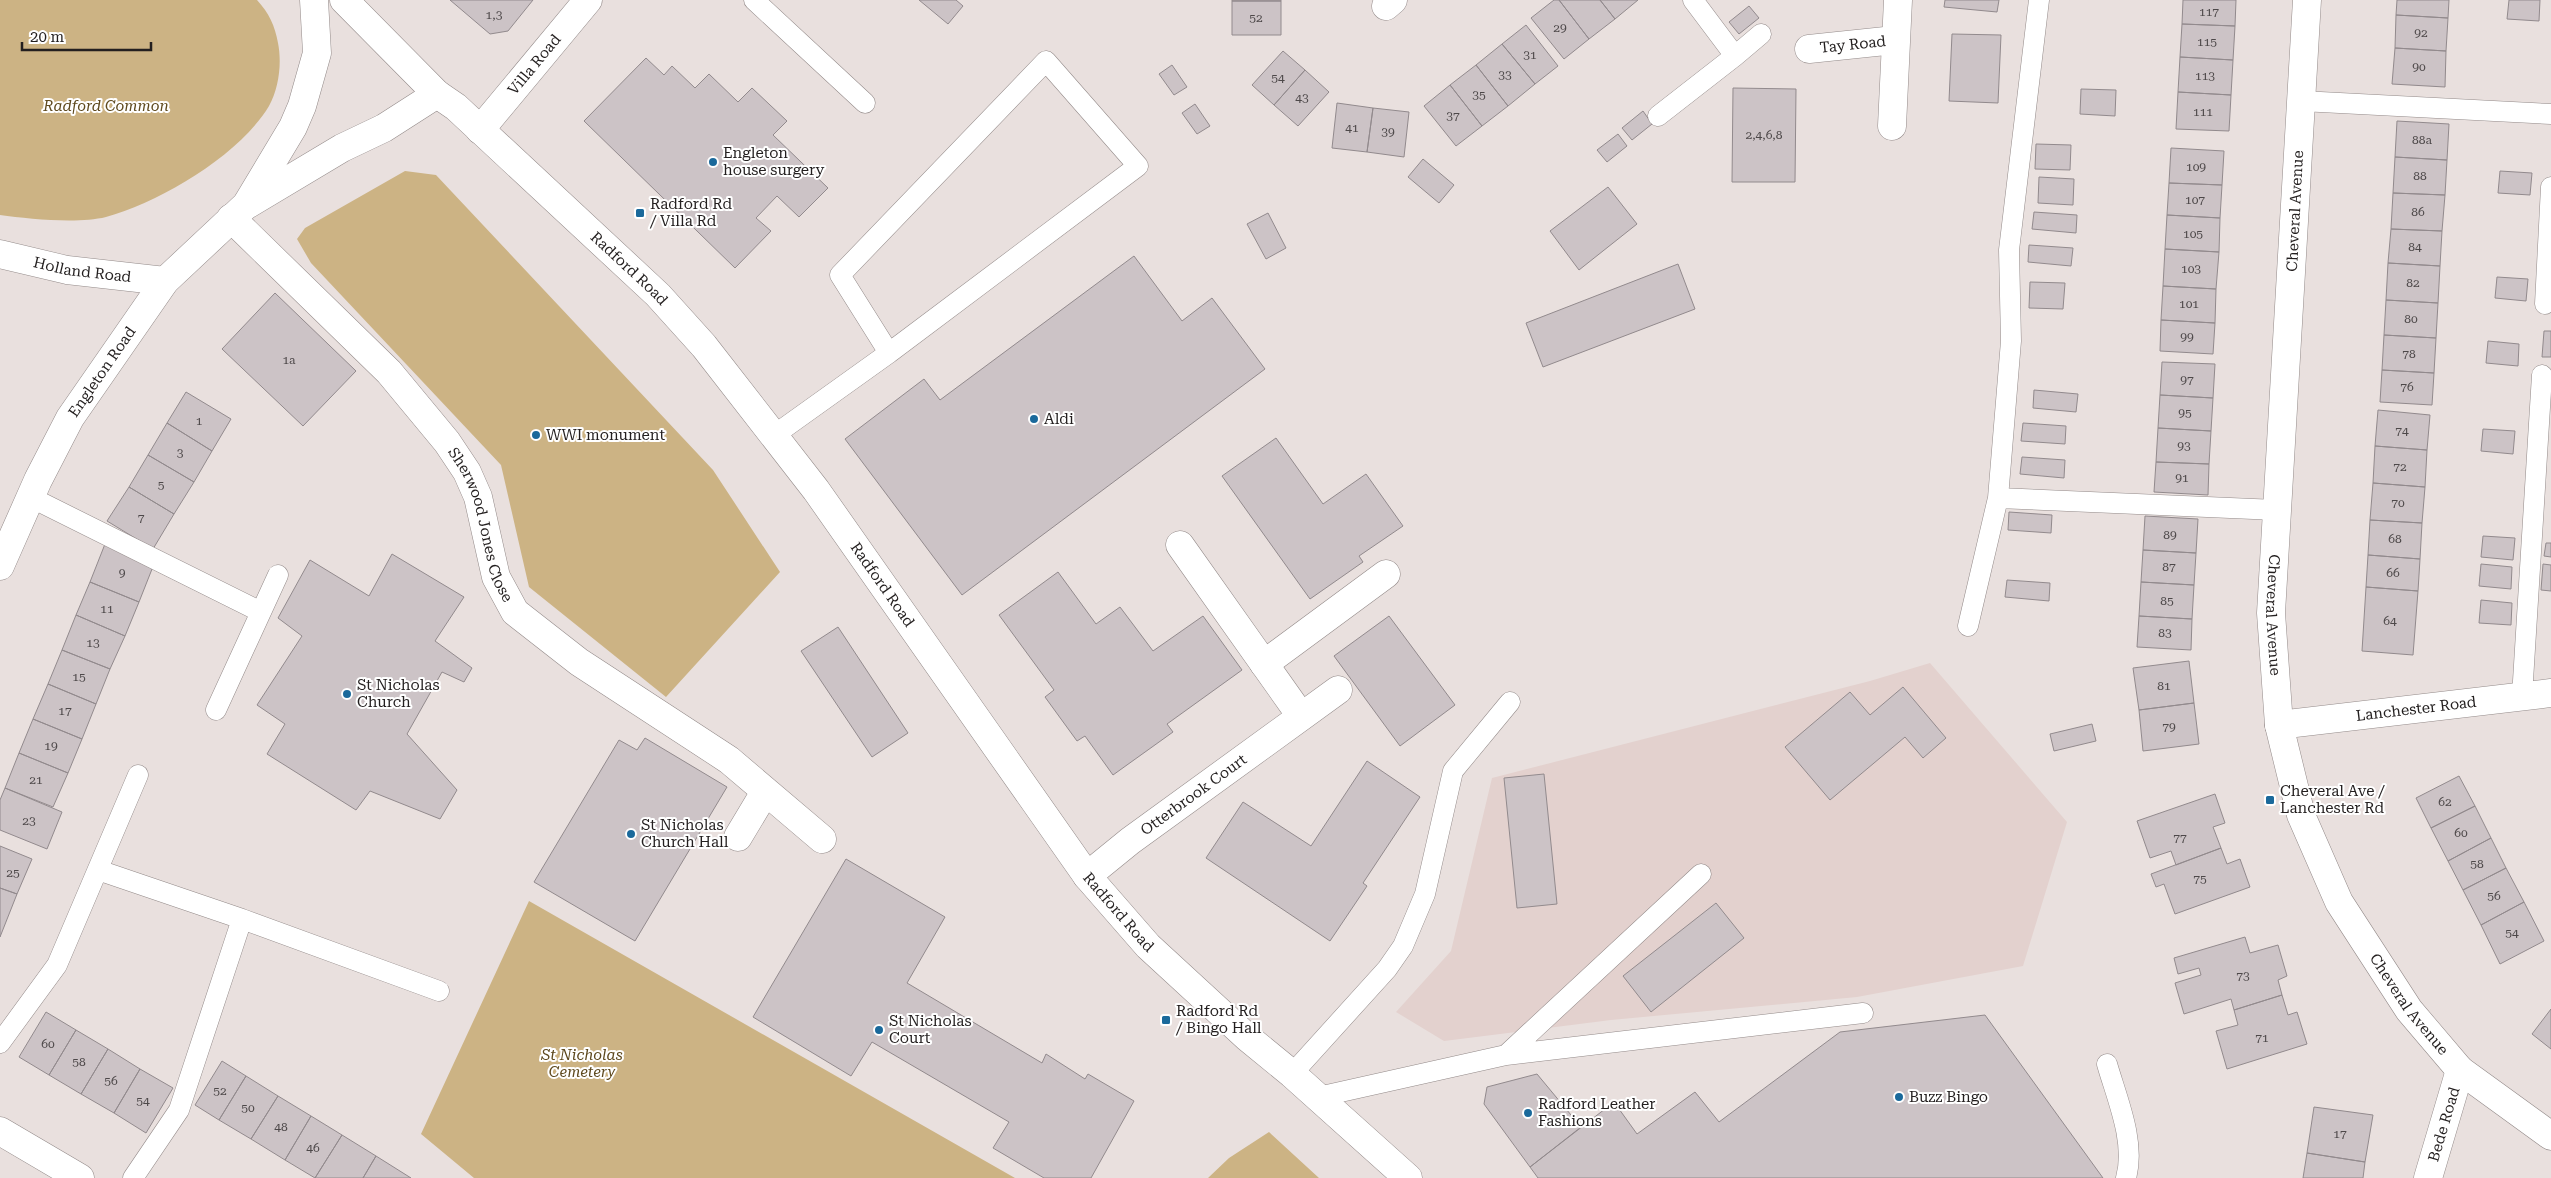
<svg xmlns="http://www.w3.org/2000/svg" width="2551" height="1178" font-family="'Roboto Serif',serif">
<rect width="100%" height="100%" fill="#e9e0de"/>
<path fill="#e3d1ce" d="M1930 663 2067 822 2023 966 1857 997 1611 1020 1444 1041 1396 1012 1451 951 1492 778 1870 681Z"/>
<path fill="#ccb384" d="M0 0H257C269 13 275 26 278 43 282 63 279 88 269 106 239 156 160 202 106 217 78 224 29 219 0 215Z
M405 171 436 175 713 470 780 572 666 697 529 587 501 465 311 263 297 239 305 228Z
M529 901 1015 1178H474L421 1134Z
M1269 1132 1319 1178H1208L1229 1158Z"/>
<path fill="#ccc3c6" stroke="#928a8d" d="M450 0H533L508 31 490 34Z
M919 0H956L963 6 948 24Z
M1232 0H1281V1H1232Z
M1554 0H1559L1589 39 1564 59 1531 18Z
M1559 0H1600L1615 19 1589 39Z
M1600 0H1638L1615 19Z
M1945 0H1999L1997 12 1944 7Z
M2183 0H2236L2235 26 2182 24Z
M2397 0H2449L2448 18 2396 15Z
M2509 0H2540L2539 21 2507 19Z
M1232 1H1281V35H1232Z
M1749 6 1759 18 1739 34 1729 22Z
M2396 15 2448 18 2446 51 2395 48Z
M2182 24 2235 26 2233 60 2180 57Z
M1526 25 1558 66 1535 84 1502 44Z
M1952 34 2001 35 1998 103 1949 101Z
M1502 44 1535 84 1508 106 1476 65Z
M2395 48 2446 51 2445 87 2392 84Z
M1283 51 1305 70 1274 105 1252 85Z
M2180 57 2233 60 2231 95 2178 92Z
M646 58 664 75 672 66 695 88 709 74 738 102 752 88 787 121 773 135 828 188 799 217 777 196 756 218 771 231 735 268 584 121Z
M1172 65 1187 87 1174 95 1159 74Z
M1476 65 1508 106 1482 126 1450 85Z
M1305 70 1329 92 1298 126 1274 105Z
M1450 85 1482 126 1456 146 1424 106Z
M1733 88 1796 89 1795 182H1732Z
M2081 89 2116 90 2115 116 2080 114Z
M2178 92 2231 95 2229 131 2176 129Z
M1337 103 1373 108 1367 152 1332 148Z
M1195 104 1210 126 1197 134 1182 113Z
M1373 108 1409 112 1404 157 1367 152Z
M1643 111 1652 124 1632 140 1622 128Z
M2397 121 2449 124 2447 160 2395 157Z
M1618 134 1627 146 1607 162 1597 150Z
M2036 144 2071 145 2070 170 2035 169Z
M2171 148 2224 151 2222 185 2169 183Z
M2395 157 2447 160 2445 195 2393 193Z
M1423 159 1454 185 1439 203 1408 177Z
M2500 171 2532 173 2530 195 2498 193Z
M2039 177 2074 179 2073 205 2038 203Z
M2169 183 2222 185 2220 218 2167 215Z
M1608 187 1637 224 1579 270 1550 231Z
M2393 193 2445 195 2442 231 2391 229Z
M2034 212 2077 215 2076 233 2032 229Z
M1268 213 1286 248 1266 259 1247 224Z
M2167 215 2220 218 2219 252 2165 249Z
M2391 229 2442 231 2440 266 2388 263Z
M2029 245 2073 248 2071 266 2028 262Z
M2165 249 2219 252 2216 289 2163 286Z
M1134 256 1182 321 1212 298 1265 369 962 595 845 439 924 379 940 400Z
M2388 263 2440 266 2438 303 2386 300Z
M1678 264 1695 309 1543 367 1526 323Z
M2497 277 2528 279 2526 301 2495 298Z
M2030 282 2065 283 2063 309 2029 308Z
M2163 286 2216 289 2215 323 2161 320Z
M275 293 356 371 303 426 222 349Z
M2386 300 2438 303 2436 338 2384 335Z
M2161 320 2215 323 2213 354 2160 351Z
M2544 331H2551V357H2542Z
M2384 335 2436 338 2434 373 2382 370Z
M2488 341 2519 344 2518 366 2486 363Z
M2162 362 2215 364 2213 398 2160 395Z
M2382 370 2434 373 2432 405 2380 402Z
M2034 390 2078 394 2076 412 2033 408Z
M186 392 231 419 212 451 167 423Z
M2160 395 2213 398 2211 431 2158 428Z
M2378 410 2430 415 2427 450 2375 446Z
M167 423 212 451 194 482 148 455Z
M2023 423 2066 426 2065 444 2021 441Z
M2158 428 2211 431 2209 464 2156 462Z
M2483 429 2515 431 2513 454 2481 451Z
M1276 438 1323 504 1366 474 1403 526 1359 556 1363 562 1310 599 1222 476Z
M2375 446 2427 450 2425 487 2373 483Z
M148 455 194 482 174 514 129 487Z
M2022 457 2065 460 2064 478 2020 474Z
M2156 462 2209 464 2208 495 2154 492Z
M2373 483 2425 487 2422 523 2370 520Z
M129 487 174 514 153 549 107 521Z
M2009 512 2052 515 2051 533 2008 530Z
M2145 516 2198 519 2196 553 2143 550Z
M2370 520 2422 523 2420 559 2368 555Z
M2483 536 2515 538 2513 560 2481 557Z
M2546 543H2551V557L2544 556Z
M105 544 154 564 139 602 90 582Z
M2143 550 2196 553 2194 585 2141 582Z
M392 554 464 597 435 641 472 668 464 682 442 672 407 734 457 790 440 819 370 791 356 810 267 754 285 724 257 705 302 636 278 618 310 560 369 596Z
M2368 555 2420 559 2418 591 2366 587Z
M2481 564 2512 567 2511 589 2479 586Z
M2543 564 2551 565V591L2541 590Z
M1058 572 1096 624 1120 607 1153 651 1203 616 1242 670 1167 724 1173 732 1113 775 1085 736 1077 741 1045 697 1054 690 999 615Z
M2007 580 2050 583 2049 601 2005 597Z
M90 582 139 602 125 636 76 615Z
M2141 582 2194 585 2192 619 2139 616Z
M2366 587 2418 591 2413 655 2362 651Z
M2481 600 2512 603 2511 625 2479 623Z
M76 615 125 636 110 669 62 650Z
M1389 616 1455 705 1400 746 1334 656Z
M2139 616 2192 619 2191 650 2137 647Z
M838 627 908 733 872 757 801 651Z
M62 650 110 669 96 704 48 684Z
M2189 661 2194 703 2139 710 2133 668Z
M48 684 96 704 82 739 33 719Z
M1903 687 1946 738 1923 758 1905 737 1830 800 1785 747 1850 692 1870 715Z
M2194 703 2199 744 2143 751 2139 710Z
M33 719 82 739 68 773 19 753Z
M2092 724 2096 741 2054 751 2050 734Z
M645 738 727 787 635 941 534 882 619 740 637 750Z
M19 753 68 773 53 807 5 788Z
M1367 761 1420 797 1363 883 1367 886 1330 941 1206 858 1243 802 1311 846Z
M1544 774 1557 904 1517 908 1504 778Z
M2459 776 2475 806 2431 828 2416 798Z
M5 788 62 812 47 849 0 830V800Z
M2215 794 2225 823 2213 827 2221 848 2176 865 2171 851 2150 858 2137 821Z
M2475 806 2491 838 2448 861 2431 828Z
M2491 838 2506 868 2463 890 2448 861Z
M0 846 32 859 17 894 0 888Z
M2221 848 2227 864 2240 859 2250 887 2175 914 2164 884 2156 887 2151 874Z
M846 859 945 917 907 983 1042 1063 1046 1054 1085 1079 1088 1074 1134 1101 1091 1178H1044L993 1148 1009 1122 872 1042 851 1076 753 1017Z
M2506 868 2524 902 2481 925 2463 890Z
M0 888 17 894 0 937Z
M2524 902 2544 941 2500 964 2481 925Z
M1716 903 1744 938 1651 1012 1623 976Z
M2245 937 2250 953 2278 945 2287 976 2278 980 2282 995 2234 1010 2231 999 2184 1014 2175 983 2201 975 2199 968 2178 974 2174 958Z
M2282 995 2288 1015 2297 1012 2307 1044 2227 1069 2216 1031 2238 1025 2234 1010Z
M2551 1009V1049L2532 1034Z
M46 1012 76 1030 49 1075 19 1057Z
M1985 1015 2103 1178H1538L1530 1167 1614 1102 1637 1134 1695 1092 1719 1122 1840 1032Z
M76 1030 108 1049 81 1094 49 1075Z
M108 1049 140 1069 114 1113 81 1094Z
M222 1061 246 1076 219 1120 195 1105Z
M140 1069 173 1088 146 1133 114 1113Z
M1537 1074 1581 1127 1530 1167 1484 1104 1487 1087Z
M246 1076 278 1096 251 1139 219 1120Z
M278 1096 311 1116 285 1160 251 1139Z
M2314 1107 2373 1115 2365 1162 2307 1153Z
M311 1116 342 1135 315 1178 285 1160Z
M342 1135 376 1156 363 1178H315Z
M2307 1153 2365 1162 2363 1178H2303Z
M376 1156 411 1178H363Z"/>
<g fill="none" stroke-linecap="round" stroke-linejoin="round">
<g stroke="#938a89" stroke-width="21">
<path id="lane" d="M754 0 865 103
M1735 56 1761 34
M2301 101 2551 114
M1658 116 1735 56 1693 0
M2545 304 2551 187
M773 436 889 353 1138 166 1046 61 840 275 889 353
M30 497 261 612 278 575
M1998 498 2011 341 2009 250 2039 0
M1968 626 1998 498 2277 510
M2522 697 2542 375
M216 710 261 612
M98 870 242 919 179 1110 133 1178
M242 919 439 991
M0 1043 57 965 138 775
M1506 1055 1701 874
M2107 1064C2117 1099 2136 1142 2126 1178
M1292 1074 1387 969 1403 946 1425 894 1453 771 1510 702
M1318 1097 1506 1055 1863 1013"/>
</g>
<g stroke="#938a89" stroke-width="29">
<g id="street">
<path d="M1386 6 1393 0"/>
<path id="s1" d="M1809 49 1895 40"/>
<path d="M1892 126 1898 0"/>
<path id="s2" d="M480 130 588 0"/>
<path id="s3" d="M231 218 389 372 447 442 467 472 478 497 496 577 515 612 579 662 729 760 822 839"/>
<path id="s4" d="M0 254 67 270 165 281"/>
<path d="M1180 545 1301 716"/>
<path d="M1264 664 1386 574"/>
<path id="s5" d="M2279 725 2551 693"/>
<path d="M738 837 765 792"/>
<path id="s6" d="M1087 876 1130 841 1338 690"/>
<path d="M0 1131 80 1178"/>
<path id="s7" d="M2428 1178 2460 1070"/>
</g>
</g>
<g stroke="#938a89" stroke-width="29">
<g id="secondary">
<path id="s8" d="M344 0 437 94 456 107 658 295 704 346 816 490 1087 876 1148 946 1248 1038 1292 1074 1408 1178"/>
<path id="s9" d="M2307 0 2271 613 2279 725 2301 815 2339 902 2409 1010 2460 1070 2551 1136"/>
<path d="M248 202 293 127 302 106 317 53 314 0"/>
<path id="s10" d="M0 566 38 480 70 418 165 281 245 206 342 148 384 128 437 94"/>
</g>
</g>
<use href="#lane" stroke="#fff" stroke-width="20"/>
<use href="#street" stroke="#fff" stroke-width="28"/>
<use href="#secondary" stroke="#fff" stroke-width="28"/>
</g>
<g fill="#1a699b" stroke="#fff" stroke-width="2">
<circle cx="713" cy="162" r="5"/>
<rect x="635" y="208" width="10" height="10" rx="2.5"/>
<circle cx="1034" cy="419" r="5"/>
<circle cx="536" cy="435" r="5"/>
<circle cx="347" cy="694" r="5"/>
<rect x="2265" y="795" width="10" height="10" rx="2.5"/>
<circle cx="631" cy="834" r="5"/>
<rect x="1161" y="1015" width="10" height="10" rx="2.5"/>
<circle cx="879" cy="1030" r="5"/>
<circle cx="1899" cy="1097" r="5"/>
<circle cx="1528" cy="1113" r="5"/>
</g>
<g text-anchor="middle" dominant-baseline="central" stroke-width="4" stroke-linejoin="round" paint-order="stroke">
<g font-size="12" fill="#4d4849">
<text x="2209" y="12">117</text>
<text x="494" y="15">1,3</text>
<text x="1256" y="18">52</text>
<text x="1560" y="28">29</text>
<text x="2421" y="33">92</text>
<text x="2207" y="42">115</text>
<text x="1530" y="55">31</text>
<text x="2419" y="67">90</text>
<text x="1505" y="75">33</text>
<text x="2205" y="76">113</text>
<text x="1278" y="78">54</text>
<text x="1479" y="95">35</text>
<text x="1302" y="98">43</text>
<text x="2203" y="112">111</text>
<text x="1453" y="116">37</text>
<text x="1352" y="128">41</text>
<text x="1388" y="132">39</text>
<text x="1764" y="135">2,4,6,8</text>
<text x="2422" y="140">88a</text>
<text x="2196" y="167">109</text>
<text x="2420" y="176">88</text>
<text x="2195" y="200">107</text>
<text x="2418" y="212">86</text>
<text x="2193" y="234">105</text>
<text x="2415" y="247">84</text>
<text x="2191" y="269">103</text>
<text x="2413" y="283">82</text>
<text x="2189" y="304">101</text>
<text x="2411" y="319">80</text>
<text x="2187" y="337">99</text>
<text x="2409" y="354">78</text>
<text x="289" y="360">1a</text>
<text x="2187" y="380">97</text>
<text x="2407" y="387">76</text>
<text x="2185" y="413">95</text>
<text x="199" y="421">1</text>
<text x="2402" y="431">74</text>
<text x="2184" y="446">93</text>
<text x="180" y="453">3</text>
<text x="2400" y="467">72</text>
<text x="2182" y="478">91</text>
<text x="161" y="485">5</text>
<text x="2398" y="503">70</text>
<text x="141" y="518">7</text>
<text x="2170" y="535">89</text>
<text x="2395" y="539">68</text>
<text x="2169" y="567">87</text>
<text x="122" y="573">9</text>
<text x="2393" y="573">66</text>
<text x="2167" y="601">85</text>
<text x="107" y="609">11</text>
<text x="2390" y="621">64</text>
<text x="2165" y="633">83</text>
<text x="93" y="643">13</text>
<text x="79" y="677">15</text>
<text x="2164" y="686">81</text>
<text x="65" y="711">17</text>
<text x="2169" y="727">79</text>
<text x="51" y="746">19</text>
<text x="36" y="780">21</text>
<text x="2445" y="802">62</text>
<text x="29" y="821">23</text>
<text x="2461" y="833">60</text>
<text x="2180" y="838">77</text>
<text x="2477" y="864">58</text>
<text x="13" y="873">25</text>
<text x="2200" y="879">75</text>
<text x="2494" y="896">56</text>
<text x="2512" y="933">54</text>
<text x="2243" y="976">73</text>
<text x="2262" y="1038">71</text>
<text x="48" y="1044">60</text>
<text x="79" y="1062">58</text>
<text x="111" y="1081">56</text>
<text x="220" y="1091">52</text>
<text x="143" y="1101">54</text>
<text x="248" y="1108">50</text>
<text x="281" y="1127">48</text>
<text x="2340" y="1134">17</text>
<text x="313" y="1148">46</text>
</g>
<g font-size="15" fill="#231f1f" stroke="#fff">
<text stroke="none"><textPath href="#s1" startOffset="44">Tay Road</textPath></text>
<text stroke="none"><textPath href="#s2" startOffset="85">Villa Road</textPath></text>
<text transform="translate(2295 211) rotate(-87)">Cheveral Avenue</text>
<text stroke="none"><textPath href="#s4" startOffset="84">Holland Road</textPath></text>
<text stroke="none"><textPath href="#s8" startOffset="392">Radford Road</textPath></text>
<text stroke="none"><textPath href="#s10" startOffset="220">Engleton Road</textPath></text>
<text stroke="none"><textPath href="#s3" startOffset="402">Sherwood Jones Close</textPath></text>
<text stroke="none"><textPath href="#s8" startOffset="798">Radford Road</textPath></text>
<text stroke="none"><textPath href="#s9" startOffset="616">Cheveral Avenue</textPath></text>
<text stroke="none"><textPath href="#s5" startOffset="138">Lanchester Road</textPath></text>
<text stroke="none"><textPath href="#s6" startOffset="134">Otterbrook Court</textPath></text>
<text stroke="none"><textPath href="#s8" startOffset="1202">Radford Road</textPath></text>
<text stroke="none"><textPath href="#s9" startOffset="1038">Cheveral Avenue</textPath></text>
<text stroke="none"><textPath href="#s7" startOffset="56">Bede Road</textPath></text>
</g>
<g font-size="15" font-style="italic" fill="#5e491e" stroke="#fff">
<text x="106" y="106">Radford Common</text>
<text x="582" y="1055">St Nicholas<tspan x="582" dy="17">Cemetery</tspan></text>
</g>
<g font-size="15" fill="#231f1f" stroke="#fff" text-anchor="start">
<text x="723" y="153">Engleton<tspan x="723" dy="17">house surgery</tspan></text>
<text x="650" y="204">Radford Rd<tspan x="650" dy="17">/ Villa Rd</tspan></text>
<text x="1044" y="419">Aldi</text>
<text x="546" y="435">WWI monument</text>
<text x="357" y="685">St Nicholas<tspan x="357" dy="17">Church</tspan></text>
<text x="2280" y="791">Cheveral Ave /<tspan x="2280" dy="17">Lanchester Rd</tspan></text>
<text x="641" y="825">St Nicholas<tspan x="641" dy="17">Church Hall</tspan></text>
<text x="1176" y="1011">Radford Rd<tspan x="1176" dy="17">/ Bingo Hall</tspan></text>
<text x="889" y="1021">St Nicholas<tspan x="889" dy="17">Court</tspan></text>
<text x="1909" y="1097">Buzz Bingo</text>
<text x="1538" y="1104">Radford Leather<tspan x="1538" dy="17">Fashions</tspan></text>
</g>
</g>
<path d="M22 42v8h129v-8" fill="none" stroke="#231f1f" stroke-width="2.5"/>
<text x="30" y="42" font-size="15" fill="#231f1f" stroke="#ffffff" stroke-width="4" paint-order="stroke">20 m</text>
</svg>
